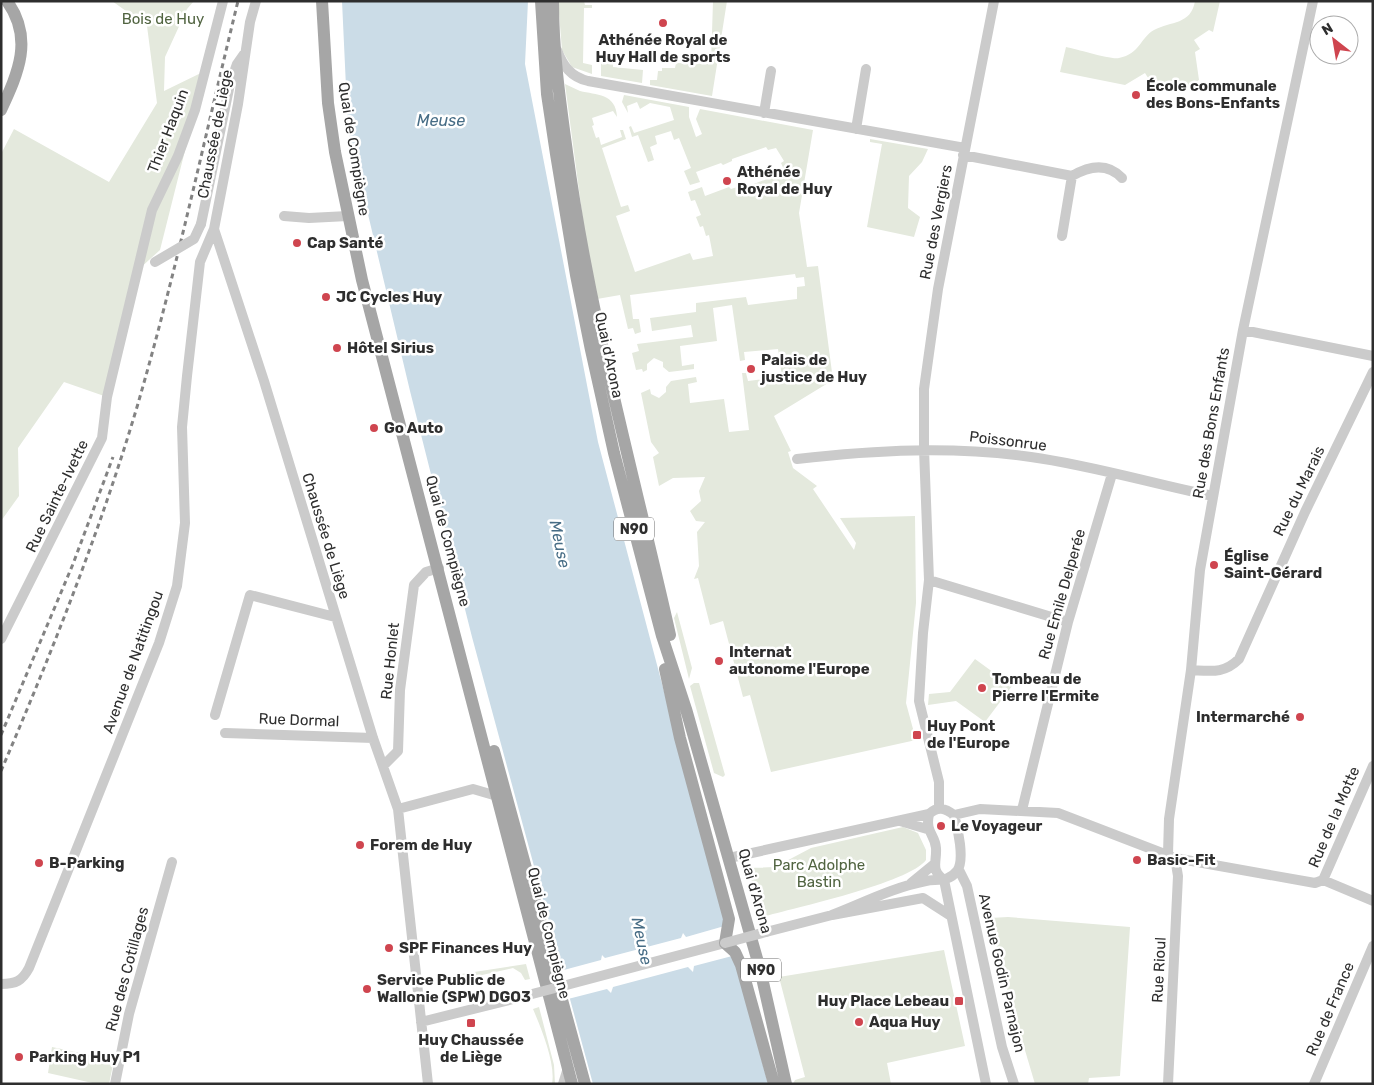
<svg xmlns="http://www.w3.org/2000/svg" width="1374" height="1085" font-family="Rubik,sans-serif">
<rect width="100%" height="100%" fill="#fff"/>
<path fill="#e4e9dd" d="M112 1H194L187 9 165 57 164 91 205 71 160 250 138 270 107 397 64 382 18 448 19 496 1 521V154L14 129 109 182 157 103 147 26Z
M558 1H584L585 5H592V8H584L583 63 592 65V74L572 67 562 50Z
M713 1H727L712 96 650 85V80H657L658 71H662V68H675L676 63 711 64Z
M1195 1H1220L1213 32 1209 30 1194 40 1200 49 1195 52 1199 80 1179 93 1157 83 1154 78 1150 81 1145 73 1125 85 1060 72 1066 47C1077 49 1111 60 1119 58 1140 54 1140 38 1154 30 1171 21 1191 25 1195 1Z
M603 52H613V67L643 70 642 83 601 76V55Z
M565 84C570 86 575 89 580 91 596 95 616 93 617 117L613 111 592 118 594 125 592 126 596 138 599 137 601 145 622 137 620 130H623L626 139 602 148 621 207 628 205 630 211 616 216 635 272 690 253 693 260 713 256 709 235 706 236 703 226 700 227 696 217 701 215 695 200 691 201 688 192 702 187 705 196 729 187 731 189 740 186 741 189 785 172 781 163 784 161 776 148 768 150 766 147 732 159V161L723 165 721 163 696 172 700 182 690 185 684 171 691 168 679 138 674 140 671 131 655 136 657 144 650 147 654 160 648 162 638 135 632 137 629 127 631 126 634 133 674 120 670 107 650 103 640 109 637 102 627 106 628 113 622 102 624 95 689 107V117L696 137 702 134 696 119 700 109 813 130 799 213 807 267 818 266 833 380 774 416 791 451 788 452 793 468 817 486 813 489 854 550 856 543 840 518 915 516 916 603 906 703 916 740 771 772 750 695 743 697 723 621 710 625 698 578 694 579 699 566 697 532 705 522 696 521 690 511 701 501 699 491 705 477 673 478 659 486 653 457 659 453 651 442 641 393 650 389 651 394 659 398 666 392V387L671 381 696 377 697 382 688 384 690 403 724 399 729 432 749 430 742 373H746L748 381 782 377 778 349 744 352 745 360 740 361 732 305 713 308 717 341 680 346 682 366 694 364V369L669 372 663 367V362L654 358 647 364V370L643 372 642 369 636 370 632 353 639 351 637 344 693 337 691 325 652 331 650 318 696 312V303L746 297 748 305 797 299V287L805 286 804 277 796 278 795 274 630 295 633 319H639L641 332 635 334 633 328 628 329 620 295 597 299 592 289Z
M870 139 928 149 922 162 909 176 908 208 920 217 914 237 867 227 882 144 870 142Z
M677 612 692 668 689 679 674 618Z
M975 659 1012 686 985 722 956 701 928 705 929 694 950 692Z
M694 683H699L725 775 723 777 714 773 690 686Z
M903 827 918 833 926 850V860C909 883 794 908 762 917L748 868 775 867 811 848Z
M1008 917 1130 927 1120 1076 1089 1078 1088 1084H1035L1008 993 990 918Z
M944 950 965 1046 887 1063 891 1084H793L795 1080 805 1077 779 977Z
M526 964 530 979 525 980 521 973 513 968 442 984 435 978Z
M539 1007 554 1065 555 1084H552C556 1064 541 1028 533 1009Z
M52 1047 114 1060 109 1084H97L48 1073Z"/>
<path fill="#cbdce7" d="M342 1H528L525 64 598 442 768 1084H593L472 637 410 391 348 130Z"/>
<path fill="#fff" d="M728 925 736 955 694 966 693 972 688 967 613 987 611 993 607 989 568 999 560 971 601 960 602 955 605 958 681 938 683 933 686 937Z"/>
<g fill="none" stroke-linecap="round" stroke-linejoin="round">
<path stroke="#cbcbcb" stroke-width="10" d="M256 1 250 22 238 104 214 229 264 381 373 738 398 809 428 1084
M557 50C563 66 571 77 588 81L965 148
M764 113 771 71
M856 129 866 69
M963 155 1072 176C1089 166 1107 162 1122 178
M284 216 309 218 348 216
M201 224 230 84 237 64 244 54
M1062 236 1072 176
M1243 330 1373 356
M797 459C875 450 953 446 1031 457 1090 465 1154 484 1213 496
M929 580 1068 622
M1 639 102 438 107 397 152 210 178 156 195 110 223 1
M1191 670C1211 671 1224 674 1239 659L1305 512 1373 372
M215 715 250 595 335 617
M225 733 373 738
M383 766 398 751 400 690 414 585 426 572 439 568
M939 808V782L919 701 923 633 929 580 924 449V389L938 289 994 1
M398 809 473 789 497 796
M1022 810 1068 622 1112 474
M929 814C925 833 935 834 936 848 937 862 930 870 944 880L986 1084
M954 815 980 809 1058 813 1175 858 1315 883 1323 880 1373 901
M900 821 927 829
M1168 854 1169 819 1191 670 1200 570 1243 330 1313 1
M729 858 929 814C938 806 945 808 954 815 958 828 965 861 957 871 949 882 937 879 926 881 894 887 863 903 832 915
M959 870 967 886 1002 1047 1014 1084
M1323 880 1373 766
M911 883 933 865
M766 932 832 915 923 898 951 916
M1 984C16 984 22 981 29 968L159 643 177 586 185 523 182 427 187 376 200 262 214 229
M559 987 725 943
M421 1022 513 999
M115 1084 129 1014 172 862
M563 1084 568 1068
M1168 1084 1178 876 1175 858
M1314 1084 1373 946"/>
<path stroke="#a6a6a6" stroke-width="12" d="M322 1 328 103 335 152 362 280 572 1084
M541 1 547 94 556 154 576 275 591 350 614 453 662 636 686 709 760 969 786 1084
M553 1C553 52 560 101 567 152 589 316 634 474 670 635
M1 110C18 73 34 39 7 1
M665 669 680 738 729 919 725 943 735 952 741 965 774 1084
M494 751 585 1084"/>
<path stroke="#838383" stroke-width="3" stroke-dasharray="5 4" stroke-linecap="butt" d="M1 735 73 564 113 457
M1 771C52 652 100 531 137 407 176 273 205 136 238 1"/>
<path stroke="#cbcbcb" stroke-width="10" d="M155 262 194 239 201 224
M725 943 766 932
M513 999 559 987"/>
</g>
<g fill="#cf454f" stroke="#fff" stroke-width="2">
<circle cx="663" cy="23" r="5"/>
<circle cx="1136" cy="95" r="5"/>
<circle cx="727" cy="181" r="5"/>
<circle cx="297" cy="243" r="5"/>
<circle cx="326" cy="297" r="5"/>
<circle cx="337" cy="348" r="5"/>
<circle cx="751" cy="369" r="5"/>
<circle cx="374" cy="428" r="5"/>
<circle cx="1214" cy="565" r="5"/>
<circle cx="719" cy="661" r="5"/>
<circle cx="982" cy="688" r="5"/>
<circle cx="1300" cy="717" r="5"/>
<rect x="912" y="730" width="10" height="10" rx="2.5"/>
<circle cx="941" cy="826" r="5"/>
<circle cx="360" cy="845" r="5"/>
<circle cx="1137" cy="860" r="5"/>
<circle cx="39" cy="863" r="5"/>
<circle cx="389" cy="948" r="5"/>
<circle cx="367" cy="989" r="5"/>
<rect x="954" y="996" width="10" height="10" rx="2.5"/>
<circle cx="859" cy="1022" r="5"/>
<rect x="466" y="1018" width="10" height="10" rx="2.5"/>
<circle cx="19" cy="1057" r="5"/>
</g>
<g text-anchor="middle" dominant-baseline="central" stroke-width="5" stroke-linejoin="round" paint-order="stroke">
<g fill="#fff" stroke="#6d6d6d" stroke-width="1">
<rect x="614" y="517.5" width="40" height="23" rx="4"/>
<rect x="741" y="958.5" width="40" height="23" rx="4"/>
</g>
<g font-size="14" font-weight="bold" fill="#2e2e2e">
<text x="634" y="529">N90</text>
<text x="761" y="970">N90</text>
</g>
<g font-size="15" fill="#516441" stroke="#fff">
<text x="163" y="19">Bois de Huy</text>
<text x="819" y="865">Parc Adolphe<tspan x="819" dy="17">Bastin</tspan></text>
</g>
<g font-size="15" font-weight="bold" fill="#2e2e2e" stroke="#fff" text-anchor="start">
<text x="663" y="40" text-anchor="middle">Athénée Royal de<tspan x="663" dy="17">Huy Hall de sports</tspan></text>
<text x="1146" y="86">École communale<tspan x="1146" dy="17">des Bons-Enfants</tspan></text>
<text x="737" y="172">Athénée<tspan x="737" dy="17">Royal de Huy</tspan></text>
<text x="307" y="243">Cap Santé</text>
<text x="336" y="297">JC Cycles Huy</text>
<text x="347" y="348">Hôtel Sirius</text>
<text x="761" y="360">Palais de<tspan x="761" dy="17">justice de Huy</tspan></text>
<text x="384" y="428">Go Auto</text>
<text x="1224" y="556">Église<tspan x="1224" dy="17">Saint-Gérard</tspan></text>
<text x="729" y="652">Internat<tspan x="729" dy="17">autonome l'Europe</tspan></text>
<text x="992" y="679">Tombeau de<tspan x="992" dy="17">Pierre l'Ermite</tspan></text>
<text x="1290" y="717" text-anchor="end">Intermarché</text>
<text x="927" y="726">Huy Pont<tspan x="927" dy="17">de l'Europe</tspan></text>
<text x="951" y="826">Le Voyageur</text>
<text x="370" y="845">Forem de Huy</text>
<text x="1147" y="860">Basic-Fit</text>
<text x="49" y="863">B-Parking</text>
<text x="399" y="948">SPF Finances Huy</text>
<text x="377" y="980">Service Public de<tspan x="377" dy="17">Wallonie (SPW) DGO3</tspan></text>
<text x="949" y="1001" text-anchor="end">Huy Place Lebeau</text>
<text x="869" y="1022">Aqua Huy</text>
<text x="471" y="1040" text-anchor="middle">Huy Chaussée<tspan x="471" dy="17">de Liège</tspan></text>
<text x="29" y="1057">Parking Huy P1</text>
</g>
<g font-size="15" fill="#2e2e2e" stroke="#fff">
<text transform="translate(168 131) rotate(-69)">Thier Haquin</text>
<text transform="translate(215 134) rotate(-79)">Chaussée de Liège</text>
<text transform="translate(354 149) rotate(81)">Quai de Compiègne</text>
<text transform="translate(936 222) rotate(-79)">Rue des Vergiers</text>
<text transform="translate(609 355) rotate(78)">Quai d'Arona</text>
<text transform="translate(1211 423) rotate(-80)">Rue des Bons Enfants</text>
<text transform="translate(1008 441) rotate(7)">Poissonrue</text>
<text transform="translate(1299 491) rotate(-64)">Rue du Marais</text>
<text transform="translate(57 496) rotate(-64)">Rue Sainte-Ivette</text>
<text transform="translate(326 536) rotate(73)">Chaussée de Liège</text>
<text transform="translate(448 541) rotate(75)">Quai de Compiègne</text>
<text transform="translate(1062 594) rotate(-74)">Rue Emile Delperée</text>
<text transform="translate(390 661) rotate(-84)">Rue Honlet</text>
<text transform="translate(133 662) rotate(-70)">Avenue de Natitingou</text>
<text transform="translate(299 720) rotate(2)">Rue Dormal</text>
<text transform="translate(1334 817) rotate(-67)">Rue de la Motte</text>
<text transform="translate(755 891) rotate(74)">Quai d'Arona</text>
<text transform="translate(549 933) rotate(76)">Quai de Compiègne</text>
<text transform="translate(127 969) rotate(-75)">Rue des Cotillages</text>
<text transform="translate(1159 970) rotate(-87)">Rue Rioul</text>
<text transform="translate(1002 973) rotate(77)">Avenue Godin Parnajon</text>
<text transform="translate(1330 1009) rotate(-67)">Rue de France</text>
</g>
<g font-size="16" font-style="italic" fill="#466c85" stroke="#fff">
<text x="441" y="120">Meuse</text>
<text transform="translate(560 544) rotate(78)">Meuse</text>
<text transform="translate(642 941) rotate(78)">Meuse</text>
</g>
</g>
<rect width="1374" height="1085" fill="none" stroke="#2e2e2e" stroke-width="5"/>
<g transform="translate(1334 40) rotate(329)"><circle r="24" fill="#ffffff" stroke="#ababab"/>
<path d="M0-4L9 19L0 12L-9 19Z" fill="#cf454f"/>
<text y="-8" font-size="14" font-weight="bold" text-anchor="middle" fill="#2e2e2e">N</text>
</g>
</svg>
